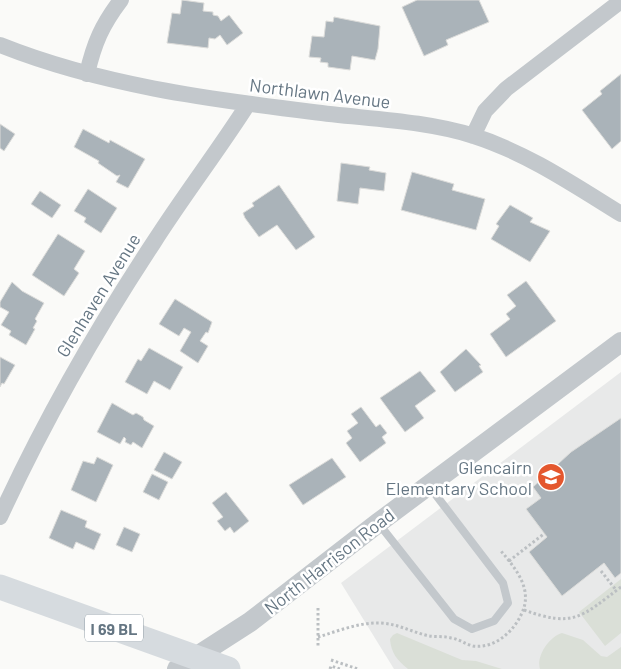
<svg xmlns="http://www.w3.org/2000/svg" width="621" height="669" font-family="Barlow,sans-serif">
<rect width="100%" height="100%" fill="#fafaf8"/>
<path fill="#e8e9e9" d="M621 372V669H394L341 583Z"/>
<path fill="#dadfd7" d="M621 579V633L605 646 579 612Z
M397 633 462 660 476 661 502 669H408C397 660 391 653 390 639L393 635Z
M562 633 583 640 601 656 607 657 621 647V669H540C536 656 549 637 562 633Z"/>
<path fill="#aab3b9" stroke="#dcdcda" d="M182 0 204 3 203 11 213 12V15L218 16 221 21 229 15 243 33 227 45 220 35 215 39 209 38 208 48 167 43 172 13 180 14Z
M417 0H479L489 22 446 40 448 45 424 56 402 7Z
M334 17 380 26 378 49 375 60 352 56 350 70 328 67V63L320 62 321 58 309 57 312 36 324 37 326 21 333 22Z
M621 74V141L612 149 582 110 602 94 600 91Z
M0 124 15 134 4 151 0 148Z
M83 129 109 143 110 140 145 159 128 188 116 182 120 175 117 176 98 163 99 161 74 147Z
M341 163 370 167 369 170 386 173 384 191 360 188 358 204 337 201Z
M412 172 454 184 452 190 485 199 476 230 401 210Z
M279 185 315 237 296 250 277 225 259 237 245 218 243 213 254 206 252 203Z
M88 189 117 208 101 233 84 222 86 218 74 211Z
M40 191 61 205 52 218 31 204Z
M510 205 533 218 530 222 550 231 530 262 491 239 499 226 496 224Z
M58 234 85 251 74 269 79 273 64 296 32 275Z
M526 281 556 321 506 357 490 334 510 319 506 314 516 306 507 295Z
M12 282 22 291 44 303 35 319 37 321 33 328 35 329 26 345 9 335 11 331 1 325 9 312 0 307V302Z
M175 299 212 322 208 333 206 332 200 341 208 346 198 363 180 351 191 332 184 328 179 336 159 324Z
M149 348 183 367 170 390 154 381 147 394 125 382 138 359 141 361Z
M466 349 481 365 479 366 483 372 455 392 440 372Z
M0 357 15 365 4 384 2 383 0 387Z
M420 371 436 391 415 406 424 418 405 432 380 398Z
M112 403 133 415 136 413 143 417 144 420 154 426 142 448 133 442 131 445 125 442 126 439 124 437 120 444 97 432Z
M361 407 376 427 380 424 387 433 382 437 386 443 360 462 346 443 352 438 347 431 358 423 351 414Z
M621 418V573L615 578 604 563 562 596 529 552 547 537 526 509 541 498 533 487 571 452Z
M164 452 182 462 172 479 154 470Z
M97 457 113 465 96 502 71 490 83 461 94 464Z
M332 458 346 477 303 505 289 485Z
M152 474 168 482 159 500 143 492Z
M226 492 249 521 234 533 230 527 225 531 217 521 223 517 212 503Z
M61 510 87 521 85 527 101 534 94 550 76 542 73 549 49 538Z
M124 527 140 534 132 552 116 545Z"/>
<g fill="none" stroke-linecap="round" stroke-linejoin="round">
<path stroke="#bbbfc2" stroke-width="3" stroke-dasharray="2.5 2.5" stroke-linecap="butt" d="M509 561 545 533
M601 571 616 590
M318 608V646
M524 610C574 628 581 617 621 587
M318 637C338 631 360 622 381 623 398 624 412 632 429 636 436 637 444 636 451 638 459 639 465 644 473 646 494 649 513 632 521 615 534 590 516 569 501 551
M331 660 358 669
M330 669 331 666 340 669"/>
<path stroke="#c3c8cc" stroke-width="8" d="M379 524 454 619 472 629 494 621 508 603 503 583 429 486"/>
<path stroke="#c3c8cc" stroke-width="16" d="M0 45C100 85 207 99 313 112 366 119 423 120 474 136 527 153 574 185 621 214
M87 74C94 43 102 25 121 0
M473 136 485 111 506 89 621 1
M0 517C44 421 96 330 154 242 184 195 218 151 248 104"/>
<path stroke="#c3c8cc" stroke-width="20" d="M177 669 250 622 378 523 621 342"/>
<path stroke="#d6dbdf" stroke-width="25" d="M0 587 228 669"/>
</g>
<defs>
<g id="school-disc" transform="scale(1.4375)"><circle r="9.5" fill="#e4572e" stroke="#fff"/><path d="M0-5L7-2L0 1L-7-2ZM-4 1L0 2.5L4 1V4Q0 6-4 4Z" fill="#fff"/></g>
</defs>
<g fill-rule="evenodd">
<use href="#school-disc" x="551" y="477"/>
</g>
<g text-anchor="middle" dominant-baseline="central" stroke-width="5" stroke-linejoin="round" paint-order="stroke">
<rect fill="#fff" stroke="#939fa8" stroke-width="1" x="85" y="614.5" width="58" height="27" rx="4"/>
<g font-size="16" font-weight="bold" fill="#657683">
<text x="114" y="628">I 69 BL</text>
</g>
<g font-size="18" fill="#657683" stroke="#fff">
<text transform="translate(320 93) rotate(7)">Northlawn Avenue</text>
<text transform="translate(98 295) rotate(-58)">Glenhaven Avenue</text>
<text transform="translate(329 561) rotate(-38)">North Harrison Road</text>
</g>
<g font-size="18" fill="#657683" stroke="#fff" text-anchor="end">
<text x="532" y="467">Glencairn<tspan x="532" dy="21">Elementary School</tspan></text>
</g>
</g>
</svg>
